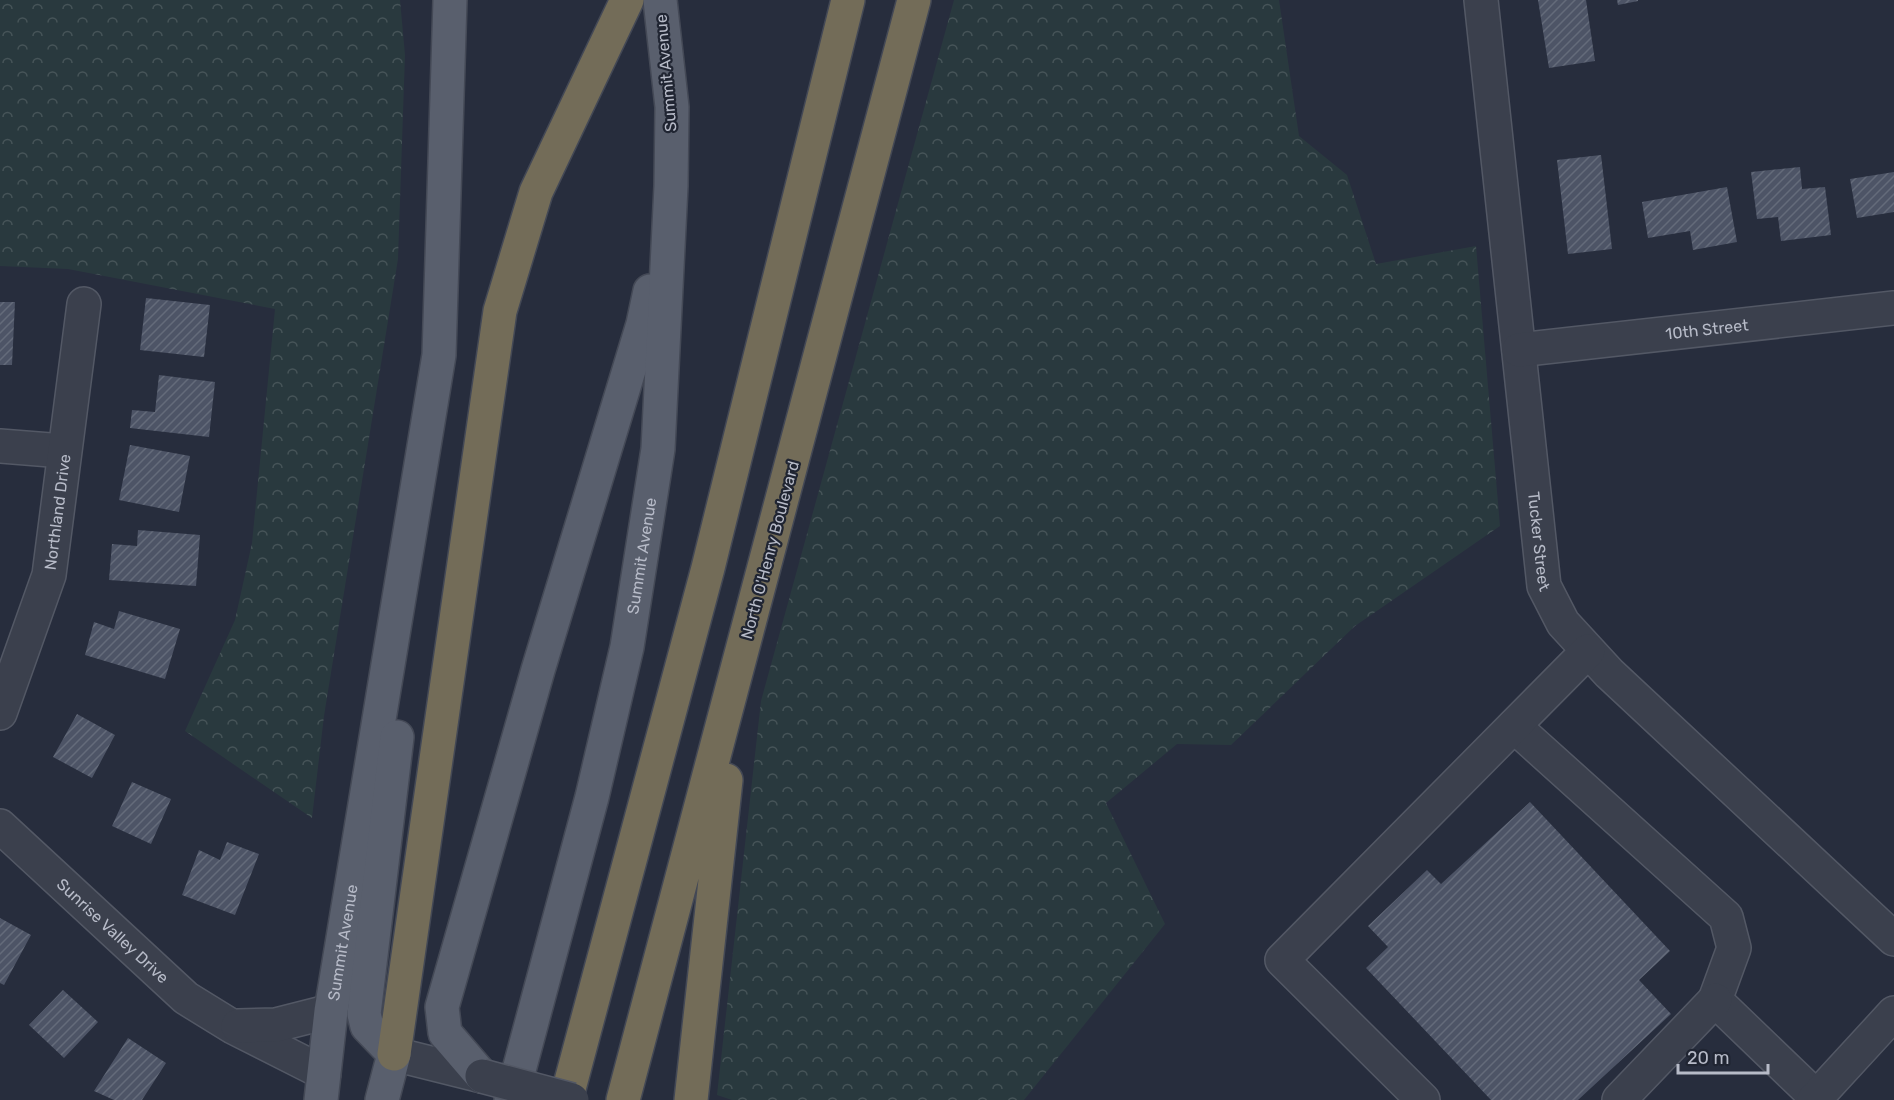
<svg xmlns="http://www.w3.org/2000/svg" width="1894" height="1100" font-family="Rubik,sans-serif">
<defs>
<pattern id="forest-crowns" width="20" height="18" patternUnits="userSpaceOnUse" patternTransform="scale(1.5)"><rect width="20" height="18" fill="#29393e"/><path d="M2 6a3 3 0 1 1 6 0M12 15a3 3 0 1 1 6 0" fill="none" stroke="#465458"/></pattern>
<pattern id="building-hatch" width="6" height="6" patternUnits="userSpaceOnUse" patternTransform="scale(1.5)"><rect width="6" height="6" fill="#4d5466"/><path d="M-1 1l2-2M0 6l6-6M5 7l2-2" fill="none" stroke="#646b7a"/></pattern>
</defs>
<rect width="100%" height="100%" fill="#272d3d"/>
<path fill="url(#forest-crowns)" d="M0 0H400L405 55 398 259 324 716 312 818 185 731 235 620 252 543 275 309 68 269 0 266Z
M954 0H1279L1299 136 1347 175 1376 264 1476 246 1500 526 1355 626 1231 745 1177 744 1106 803 1165 924 1024 1100H732L717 1095 761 701Z"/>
<path fill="url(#building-hatch)" d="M1538 0H1586L1595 61 1549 68Z
M1617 0H1638V1L1618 5Z
M1601 155 1612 249 1568 254 1557 160Z
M1800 167 1802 189 1825 187 1831 235 1781 241 1778 217 1757 219 1751 172Z
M1894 172V212L1857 218 1850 179Z
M1727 187 1737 242 1693 250 1690 231 1648 238 1642 202Z
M146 298 210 305 204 357 140 350Z
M0 302H15L12 365H0Z
M159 375 215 382 209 437 130 428 132 410 155 412Z
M130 445 190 456 179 512 119 500Z
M138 530 200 535 196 586 109 580 112 544 137 546Z
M119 611 180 629 165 679 85 655 94 622 114 629Z
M77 714 115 735 92 778 53 757Z
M132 782 171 799 151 844 112 826Z
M1530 802 1670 951 1639 980 1671 1014 1578 1100H1491L1366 968 1388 947 1368 926 1427 870 1441 884Z
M227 842 259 854 235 915 182 895 199 850 220 860Z
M0 918 31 935 4 985 0 983Z
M63 990 98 1022 64 1058 29 1025Z
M128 1038 166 1063 142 1100H114L94 1091Z"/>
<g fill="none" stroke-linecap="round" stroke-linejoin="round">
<g stroke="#535865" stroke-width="36">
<g id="minor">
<path id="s1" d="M1481 0 1544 586 1563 623 1609 673 1894 939"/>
<path id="s2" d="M1519 350 1894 308"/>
<path d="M0 446 63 451"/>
<path id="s3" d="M0 713 49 575 84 304"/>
<path d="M1514 726 1726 917 1734 948 1715 1000 1816 1097"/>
<path id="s4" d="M0 826 186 998 233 1027 324 1073"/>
<path d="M238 1026 276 1025 331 1011"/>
<path d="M394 1054 482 1076"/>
<path d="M1423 1100 1282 960 1588 651"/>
<path d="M1619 1100 1715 1000"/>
<path d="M1814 1100 1894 1013"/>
</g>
</g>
<g stroke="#444956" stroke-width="36">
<g id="major">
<path d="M482 1076 445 1033 442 1007 538 670 643 324 650 291"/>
<path id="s5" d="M321 1100 331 1011 439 355 450 0"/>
<path d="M382 1100 394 1054 367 1026 364 1014 397 737"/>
<path id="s6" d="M511 1100 592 797 627 647 658 449 671 186 672 107 660 0"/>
</g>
</g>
<g stroke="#434855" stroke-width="36">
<path id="highway" d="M394 1054 500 311 536 192 627 0
M566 1100 708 568 848 0
M623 1100 914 0
M691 1100 726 780"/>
</g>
<use href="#minor" stroke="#3b404d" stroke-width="33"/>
<use href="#major" stroke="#595f6d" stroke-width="33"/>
<use href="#highway" stroke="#736c58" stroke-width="33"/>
<g stroke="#535865" stroke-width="36" stroke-linecap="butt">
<path id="minor-bridge" d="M482 1076 572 1100"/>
</g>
<use href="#minor-bridge" stroke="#3b404d" stroke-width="33"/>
</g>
<g text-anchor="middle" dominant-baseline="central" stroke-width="4.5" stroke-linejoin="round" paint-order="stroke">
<g font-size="16" fill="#b7bbc8" stroke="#202532">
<text transform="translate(666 73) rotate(-95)">Summit Avenue</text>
<text stroke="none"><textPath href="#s2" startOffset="189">10th Street</textPath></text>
<text stroke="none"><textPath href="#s3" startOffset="210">Northland Drive</textPath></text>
<text stroke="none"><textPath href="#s1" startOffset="544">Tucker Street</textPath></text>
<text transform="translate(770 550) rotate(-75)">North O'Henry Boulevard</text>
<text stroke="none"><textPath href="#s6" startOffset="560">Summit Avenue</textPath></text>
<text stroke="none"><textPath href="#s4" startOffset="154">Sunrise Valley Drive</textPath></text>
<text stroke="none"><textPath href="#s5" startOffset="159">Summit Avenue</textPath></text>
</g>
</g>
<path d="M1678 1064v9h90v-9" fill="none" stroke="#b7bbc8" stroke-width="3"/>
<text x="1687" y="1064" font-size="18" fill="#b7bbc8" stroke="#202532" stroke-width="4.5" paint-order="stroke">20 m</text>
</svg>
